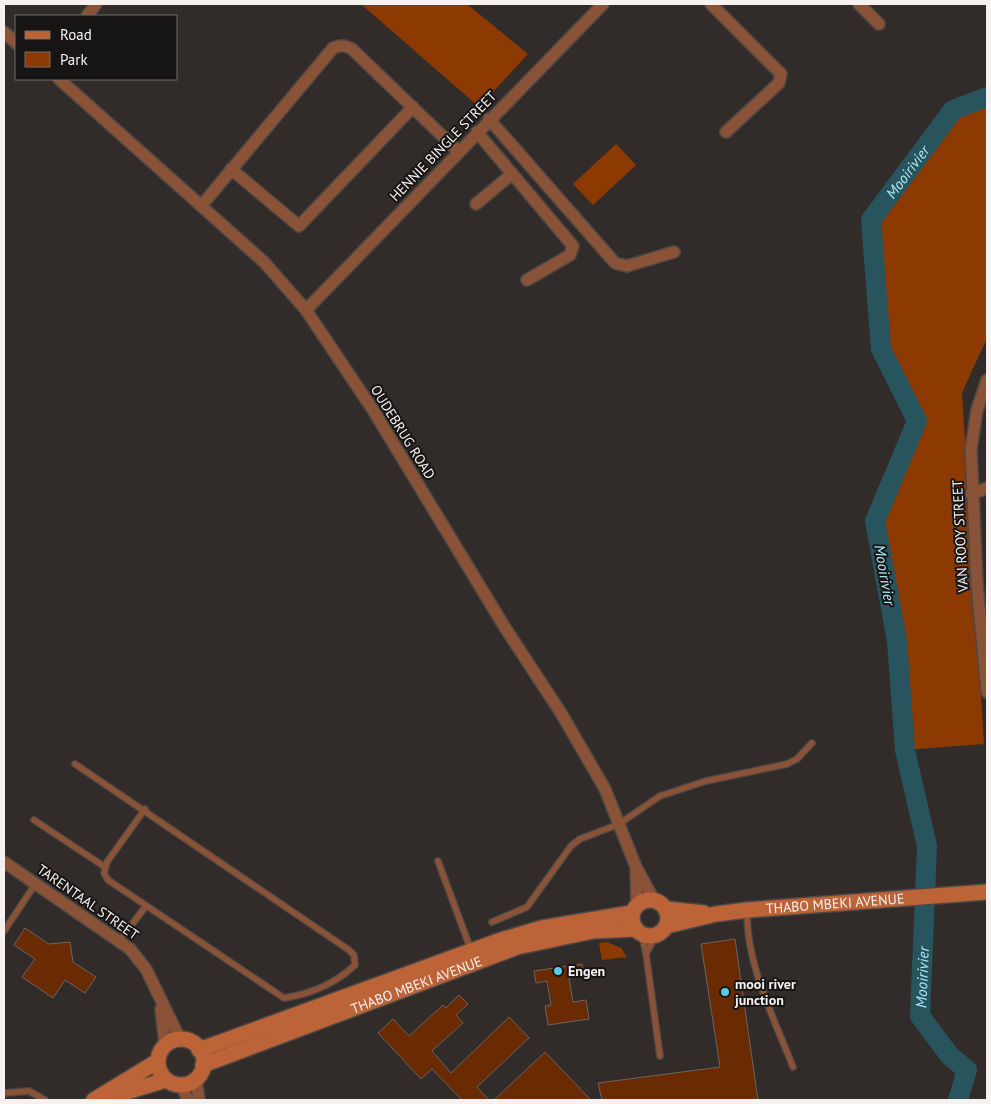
<svg xmlns="http://www.w3.org/2000/svg" width="991" height="1104" font-family="'PT Sans',sans-serif">
<rect width="100%" height="100%" fill="#312c29"/>
<path fill="#8c3a02" d="M361 4H467L528 54 479 107Z
M987 97V338L962 393 984 744 905 750 897 641 875 521 917 421 881 349 871 220 953 110Z
M616 144 636 165 593 205 573 184Z
M607 942 621 948 627 957 602 960 599 943Z"/>
<g fill="none" stroke-linecap="round" stroke-linejoin="round">
<path stroke="#28545e" stroke-width="20" id="s1" d="M958 1100 967 1070 950 1056 920 1016 927 846 905 750 897 641 875 521 917 421 881 349 871 220 953 110 987 97"/>
</g>
<path fill="#6a2b03" stroke="#6a6461" d="M25 928 49 944 70 942 73 962 96 977 85 993 65 980 53 998 22 977 35 959 14 945Z
M735 939 758 1100H602L598 1083 720 1067 701 944Z
M582 964 584 976 569 978 573 1002 586 1000 589 1019 548 1025 545 1006 551 1005 547 981 536 983 534 971Z
M459 995 468 1004 456 1015 463 1023 432 1051 451 1073 509 1017 529 1038 477 1087 489 1100H462L432 1069 421 1079 378 1033 393 1019 409 1036 443 1005 446 1008Z
M545 1052 591 1100H494Z"/>
<g fill="none" stroke-linecap="round" stroke-linejoin="round">
<g stroke="#4d4845" stroke-width="8">
<path id="lane" d="M75 764 349 950 354 955 355 965C336 983 310 994 284 998L108 880 104 873 107 862 145 809
M34 820 105 867
M438 861 471 950
M747 910C746 965 774 1018 793 1067
M492 922 527 907 571 846 580 839 619 824 660 796 706 781 787 764 797 759 812 743
M4 931 36 883
M642 935 646 954 656 935
M120 940 146 906
M646 954 660 1056
M4 1093 29 1091 45 1100"/>
</g>
<g stroke="#4d4845" stroke-width="14">
<path id="street" d="M711 4 781 74 779 83 726 132
M859 4 879 24
M87 16 96 4
M4 32 16 43
M59 79 264 262 306 310 373 410 504 626 561 713 605 789 636 867 654 900
M489 119 615 263 627 266 674 252
M477 132 573 246 570 255 527 280
M231 169 299 226 413 107
M476 204 512 174
M202 205 333 48C341 45 344 45 352 49L458 151
M306 310 603 4
M987 380 977 410 971 449 977 584 987 692
M971 494 987 488
M4 862 130 949 146 969 180 1039
M636 869 637 904
M161 1009 165 1045
M196 1079 199 1100
M181 1085 188 1100"/>
</g>
<g stroke="#4d4845" stroke-width="18">
<g id="secondary">
<circle cx="650" cy="918" r="18"/>
<path d="M666 909 704 913"/>
<path id="s2" d="M666 926 716 914 747 910 987 892"/>
<circle cx="181" cy="1062" r="23"/>
<path d="M199 1050 501 940 542 928 632 913"/>
<path id="s3" d="M203 1065 517 947 593 931 635 929"/>
<path d="M110 1097 166 1080"/>
<path d="M94 1100 158 1061"/>
</g>
</g>
<use href="#lane" stroke="#8a5237" stroke-width="5.5"/>
<use href="#street" stroke="#8a5237" stroke-width="11"/>
<use href="#secondary" stroke="#bc6437" stroke-width="15"/>
</g>
<g fill="#57c9e2" stroke="#171514" stroke-width="2">
<circle cx="558" cy="971" r="5"/>
<circle cx="725" cy="992" r="5"/>
</g>
<g text-anchor="middle" dominant-baseline="central" stroke-width="4" stroke-linejoin="round" paint-order="stroke">
<g font-size="14" fill="#f6f2f1" stroke="#171514">
<text transform="translate(443 146) rotate(-46)">HENNIE BINGLE STREET</text>
<text transform="translate(403 432) rotate(58)">OUDEBRUG ROAD</text>
<text transform="translate(960 536) rotate(-93)">VAN ROOY STREET</text>
<text transform="translate(88 902) rotate(35)">TARENTAAL STREET</text>
<text stroke="none"><textPath href="#s2" startOffset="171">THABO MBEKI AVENUE</textPath></text>
<text stroke="none"><textPath href="#s3" startOffset="228">THABO MBEKI AVENUE</textPath></text>
</g>
<g font-size="14" font-weight="bold" fill="#f6f2f1" stroke="#171514" text-anchor="start">
<text x="568" y="971">Engen</text>
<text x="735" y="984">mooi river<tspan x="735" dy="16">junction</tspan></text>
</g>
<g font-size="15" font-style="italic" fill="#aeeaf8" stroke="#171514">
<text stroke="none"><textPath href="#s1" startOffset="982">Mooirivier</textPath></text>
<text transform="translate(885 575) rotate(80)">Mooirivier</text>
<text stroke="none"><textPath href="#s1" startOffset="142">Mooirivier</textPath></text>
</g>
</g>
<rect width="991" height="1104" fill="none" stroke="#f6f2f1" stroke-width="10"/>
<rect x="15" y="15" width="162" height="65" fill="#171514" stroke="#706d6c"/>
<rect x="25" y="31" width="25" height="8" fill="#bc6437" stroke="#706d6c"/>
<text x="60" y="40" font-size="15" fill="#f6f2f1">Road</text>
<rect x="25" y="52" width="25" height="15" fill="#8c3a02" stroke="#706d6c"/>
<text x="60" y="65" font-size="15" fill="#f6f2f1">Park</text>
</svg>
